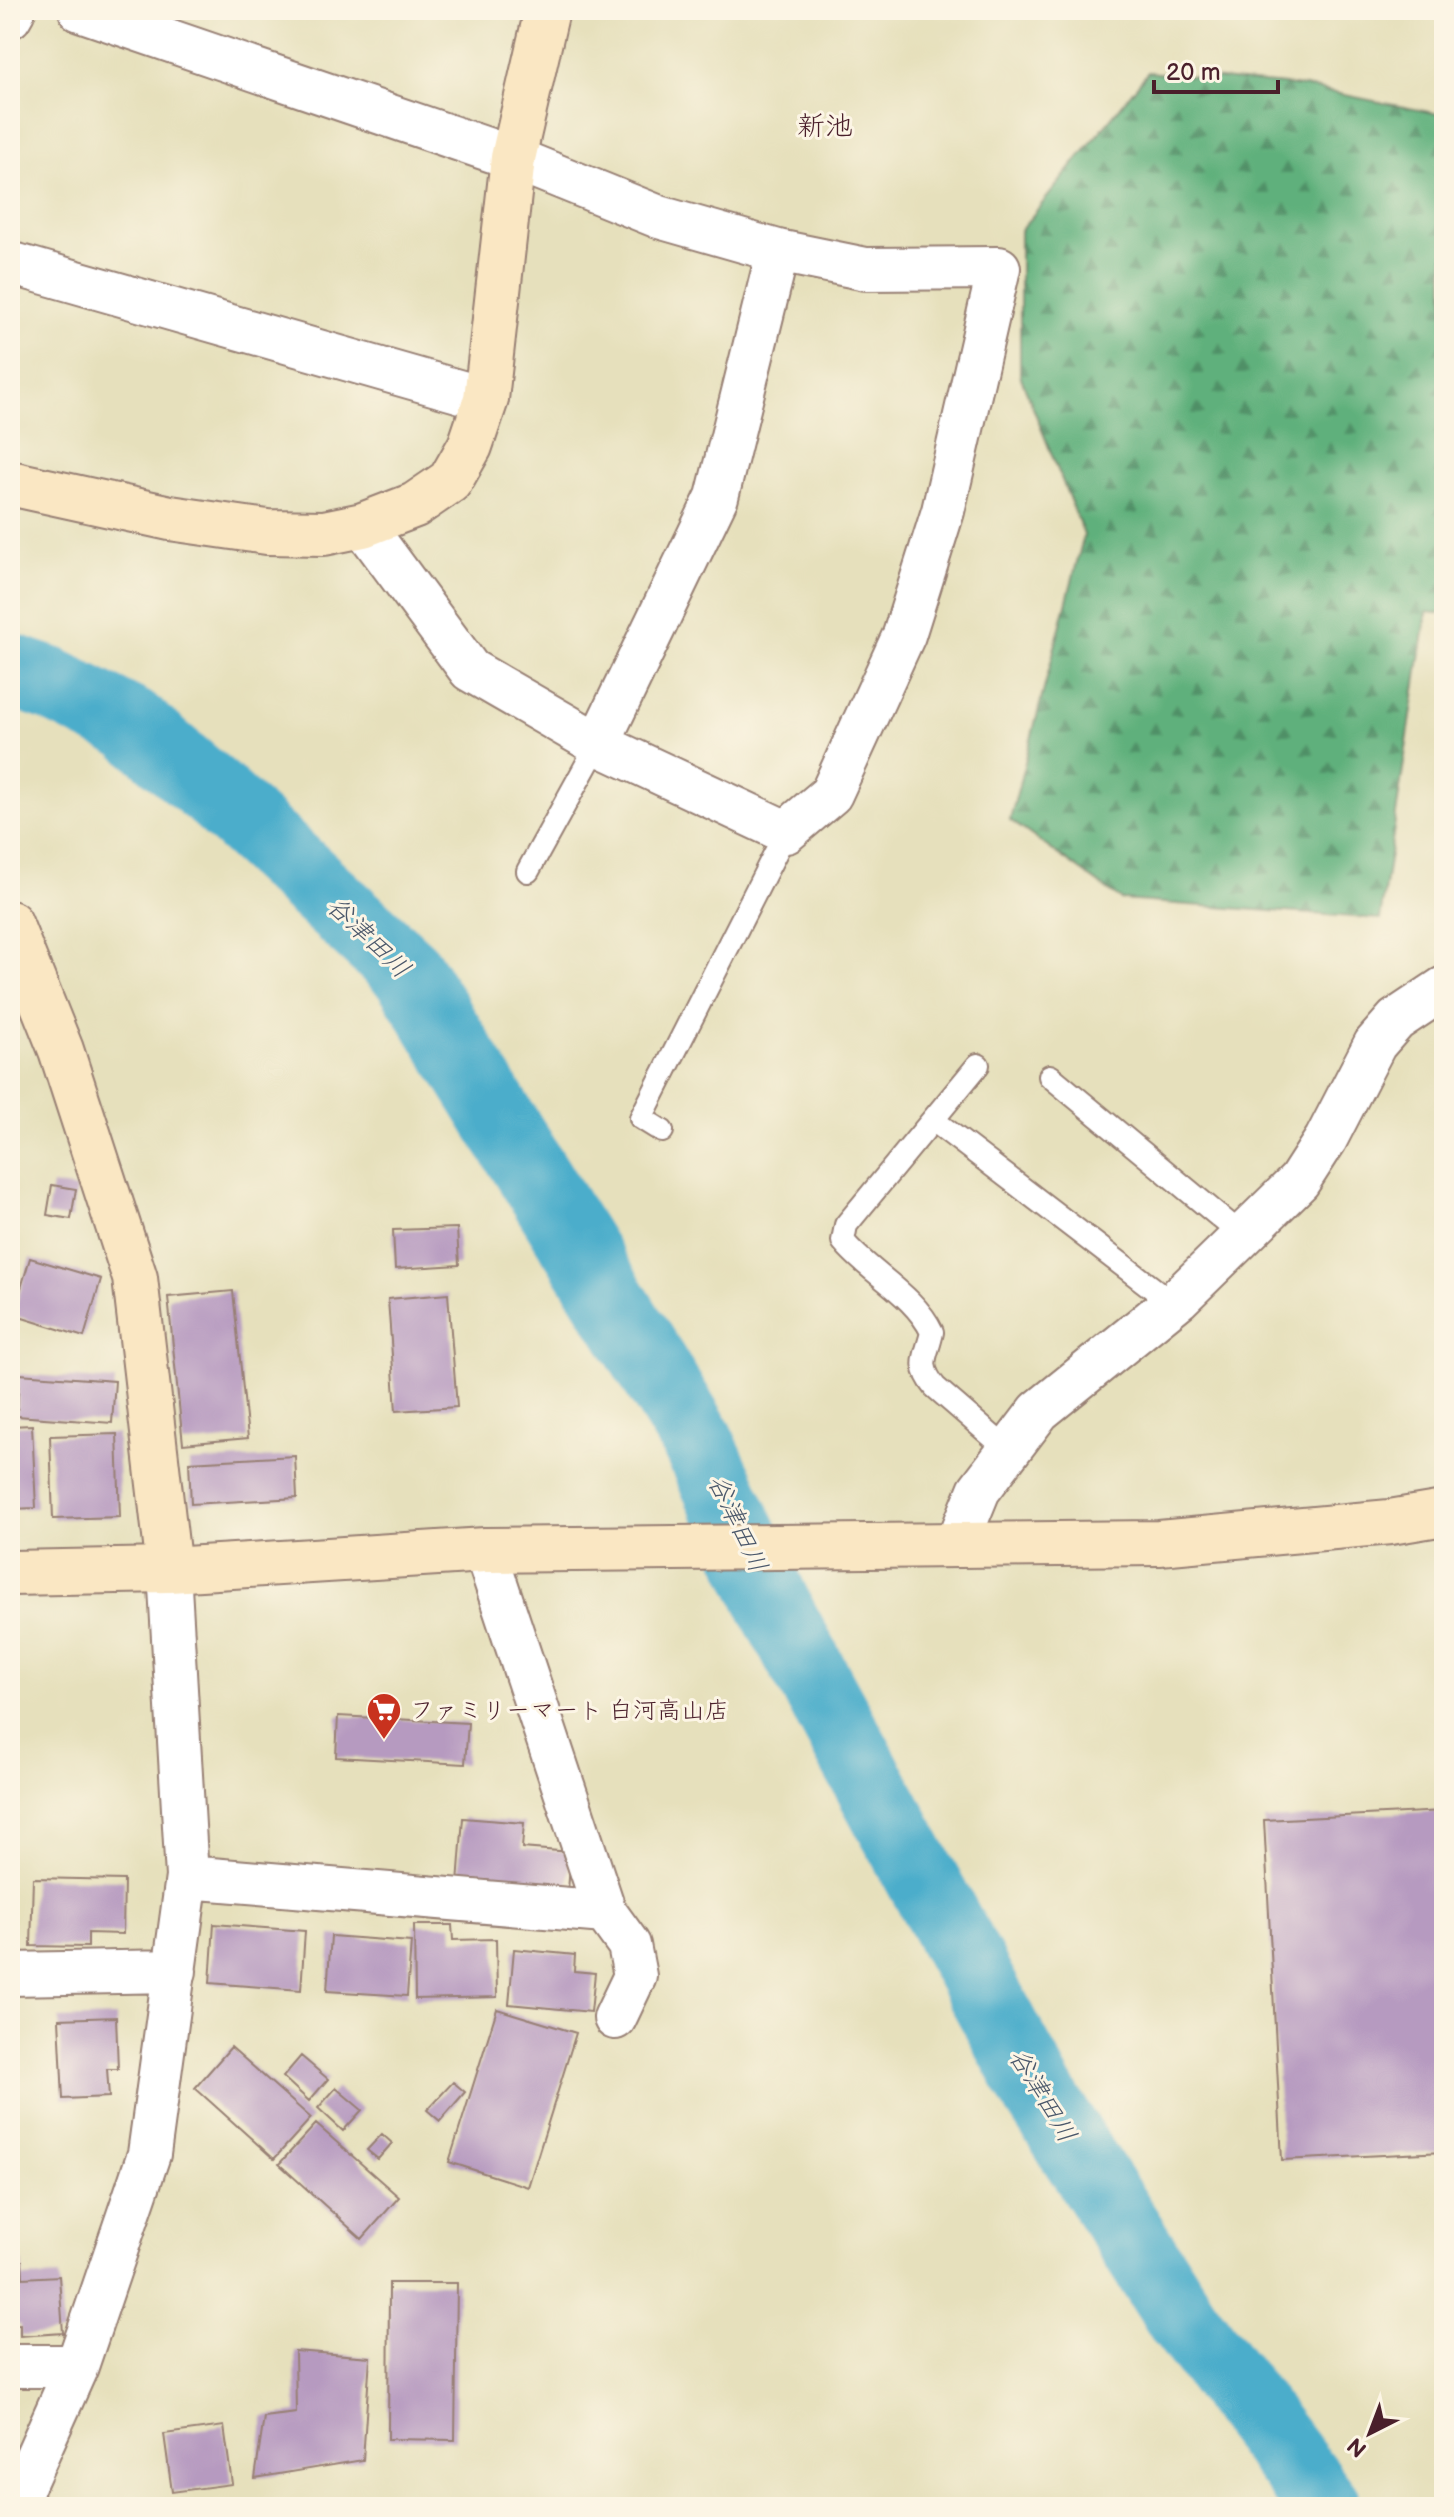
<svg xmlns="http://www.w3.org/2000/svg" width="1454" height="2517" font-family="'Balsamiq Sans','Klee One',sans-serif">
<defs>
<pattern id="forest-firs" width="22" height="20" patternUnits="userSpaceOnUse" patternTransform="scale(2)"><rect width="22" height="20" fill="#5fb07c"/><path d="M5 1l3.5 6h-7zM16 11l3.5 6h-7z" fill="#508f66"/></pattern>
</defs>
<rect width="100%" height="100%" fill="#fcf5e5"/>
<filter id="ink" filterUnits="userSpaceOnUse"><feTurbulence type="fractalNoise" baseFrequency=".0125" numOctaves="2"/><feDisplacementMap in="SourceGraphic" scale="16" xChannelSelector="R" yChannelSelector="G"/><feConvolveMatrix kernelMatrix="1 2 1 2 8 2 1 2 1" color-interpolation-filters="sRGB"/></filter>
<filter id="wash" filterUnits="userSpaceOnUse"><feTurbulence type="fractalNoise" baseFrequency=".006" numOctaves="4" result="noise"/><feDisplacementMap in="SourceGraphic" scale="32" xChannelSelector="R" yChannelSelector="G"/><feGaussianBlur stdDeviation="1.8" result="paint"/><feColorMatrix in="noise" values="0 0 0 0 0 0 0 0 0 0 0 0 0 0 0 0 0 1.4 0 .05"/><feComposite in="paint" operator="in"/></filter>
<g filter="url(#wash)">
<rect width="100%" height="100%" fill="#e6e0bc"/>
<path fill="url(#forest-firs)" stroke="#546854" stroke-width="2" d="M1148 72 1305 87 1444 115V614L1427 612 1380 919 1122 900 1010 820 1084 535 1020 375V231Z"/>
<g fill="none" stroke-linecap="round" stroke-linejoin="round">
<path stroke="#4cadcb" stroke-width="74" d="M10 670 51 684 133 725 219 798 408 972 695 1436 778 1613 1039 2094 1184 2321 1325 2507"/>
</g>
<g id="blocks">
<path fill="#b69ac0" d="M52 1185 76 1189 71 1219 47 1215Z
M457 1228 459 1265 395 1269 393 1230Z
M30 1258 101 1279 84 1337 13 1315Z
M233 1291 248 1438 183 1444 168 1297Z
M448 1294 457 1407 396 1411 388 1299Z
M19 1374 115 1381 112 1423 17 1416Z
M32 1425 36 1508 10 1509V1426Z
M117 1434 120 1517 53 1519 50 1436Z
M295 1456 297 1498 191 1504 189 1462Z
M338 1716 468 1723 465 1764 336 1757Z
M1444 1811V2152L1282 2160 1264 1820Z
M463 1818 524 1823 522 1848 571 1852 568 1891 458 1883Z
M33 1878 124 1880 123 1934 88 1933V1947L31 1946Z
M214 1924 305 1931 301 1990 210 1983Z
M414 1925H452L453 1940 496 1939 497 1997 415 1999Z
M331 1936 411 1942 407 1996 327 1991Z
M514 1949 575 1955 574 1971 595 1973 591 2012 509 2004Z
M497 2009 576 2033 528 2187 449 2162Z
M116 2017 118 2069H107L109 2097 63 2099 59 2019Z
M231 2047 311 2118 274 2159 195 2088Z
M301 2056 328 2079 309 2101 283 2077Z
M453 2082 465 2092 440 2121 427 2110Z
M336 2088 362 2110 343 2131 318 2108Z
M316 2124 399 2197 362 2239 279 2164Z
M382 2134 392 2143 378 2159 367 2150Z
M10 2261H22L23 2278 59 2276 63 2333 20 2336V2324L10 2325Z
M389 2283H457L455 2440 388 2439Z
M295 2351 370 2357 363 2460 255 2478 264 2417 296 2413Z
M224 2426 232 2484 172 2492 164 2434Z"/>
</g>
</g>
<g filter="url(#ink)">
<use href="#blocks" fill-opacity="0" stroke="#988074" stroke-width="2"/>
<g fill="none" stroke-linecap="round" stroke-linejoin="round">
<g stroke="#988074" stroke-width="26">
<path id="lane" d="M528 871 598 744
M978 1065 846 1225 843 1241C869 1273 914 1294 932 1332 927 1357 916 1363 935 1387L1009 1451
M1050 1076 1243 1236
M933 1120 1172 1303
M662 1131 641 1118 786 832"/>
</g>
<g stroke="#988074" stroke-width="46">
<path id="street" d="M80 10 513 158 659 217 778 251 866 269 999 268 943 511 904 635 831 794 786 832 598 744 470 670 363 525
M10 17 14 10
M10 263 486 399
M598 744 717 497 778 251
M957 1544 979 1490 1039 1411 1179 1298 1299 1181 1326 1139 1375 1044 1396 1020 1444 988
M187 1877 605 1912 485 1550
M605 1912 629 1945 635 1976 615 2018
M10 1974 175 1971
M10 2366H77
M14 2507 77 2366 149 2154 187 1877 169 1570"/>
</g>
<g stroke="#988074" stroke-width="48">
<path id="secondary" d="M10 483 170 518 267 532 324 533 363 525 415 505 450 481 470 446 486 399 513 158 547 10
M10 923 61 1050 135 1278 169 1570
M10 1573 169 1570 485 1550 1159 1543 1390 1522 1444 1513"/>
</g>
<use href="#lane" stroke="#fff" stroke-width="22"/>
<use href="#street" stroke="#fff" stroke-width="42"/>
<use href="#secondary" stroke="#fae7c3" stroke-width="44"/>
</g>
</g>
<defs>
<g id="supermarket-pin" transform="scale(1.8)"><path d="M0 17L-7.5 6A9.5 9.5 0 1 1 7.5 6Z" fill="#c8321e" stroke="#fcf5e5"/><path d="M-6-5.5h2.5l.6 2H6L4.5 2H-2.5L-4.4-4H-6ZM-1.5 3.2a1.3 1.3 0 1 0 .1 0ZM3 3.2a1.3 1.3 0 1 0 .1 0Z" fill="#fff"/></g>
</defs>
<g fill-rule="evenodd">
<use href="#supermarket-pin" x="384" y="1710"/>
</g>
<g text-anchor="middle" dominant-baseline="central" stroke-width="6" stroke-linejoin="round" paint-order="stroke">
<g font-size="24" fill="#4a1f2b" stroke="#fcf5e5" text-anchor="start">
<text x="410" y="1710">ファミリーマート 白河高山店</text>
</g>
<g font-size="26" font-style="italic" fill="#4b586b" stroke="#fcf5e5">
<text transform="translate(368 938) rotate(44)">谷津田川</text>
<text transform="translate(737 1524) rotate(65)">谷津田川</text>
<text transform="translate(1042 2096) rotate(59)">谷津田川</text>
</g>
<g font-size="28" fill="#4a1f2b" stroke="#fcf5e5">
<text x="825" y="126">新池</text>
</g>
</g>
<rect width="1454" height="2517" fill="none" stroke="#fcf5e5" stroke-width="40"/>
<g transform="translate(1370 2433) rotate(222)" stroke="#fcf5e5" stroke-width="6" paint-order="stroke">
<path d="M0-6L14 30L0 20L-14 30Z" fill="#4a1f2b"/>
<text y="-12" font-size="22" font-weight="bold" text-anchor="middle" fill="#4a1f2b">N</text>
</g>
<path d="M1154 80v12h124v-12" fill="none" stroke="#4a1f2b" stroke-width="4"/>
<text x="1166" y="80" font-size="24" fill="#4a1f2b" stroke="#fcf5e5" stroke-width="6" paint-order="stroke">20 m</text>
</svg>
